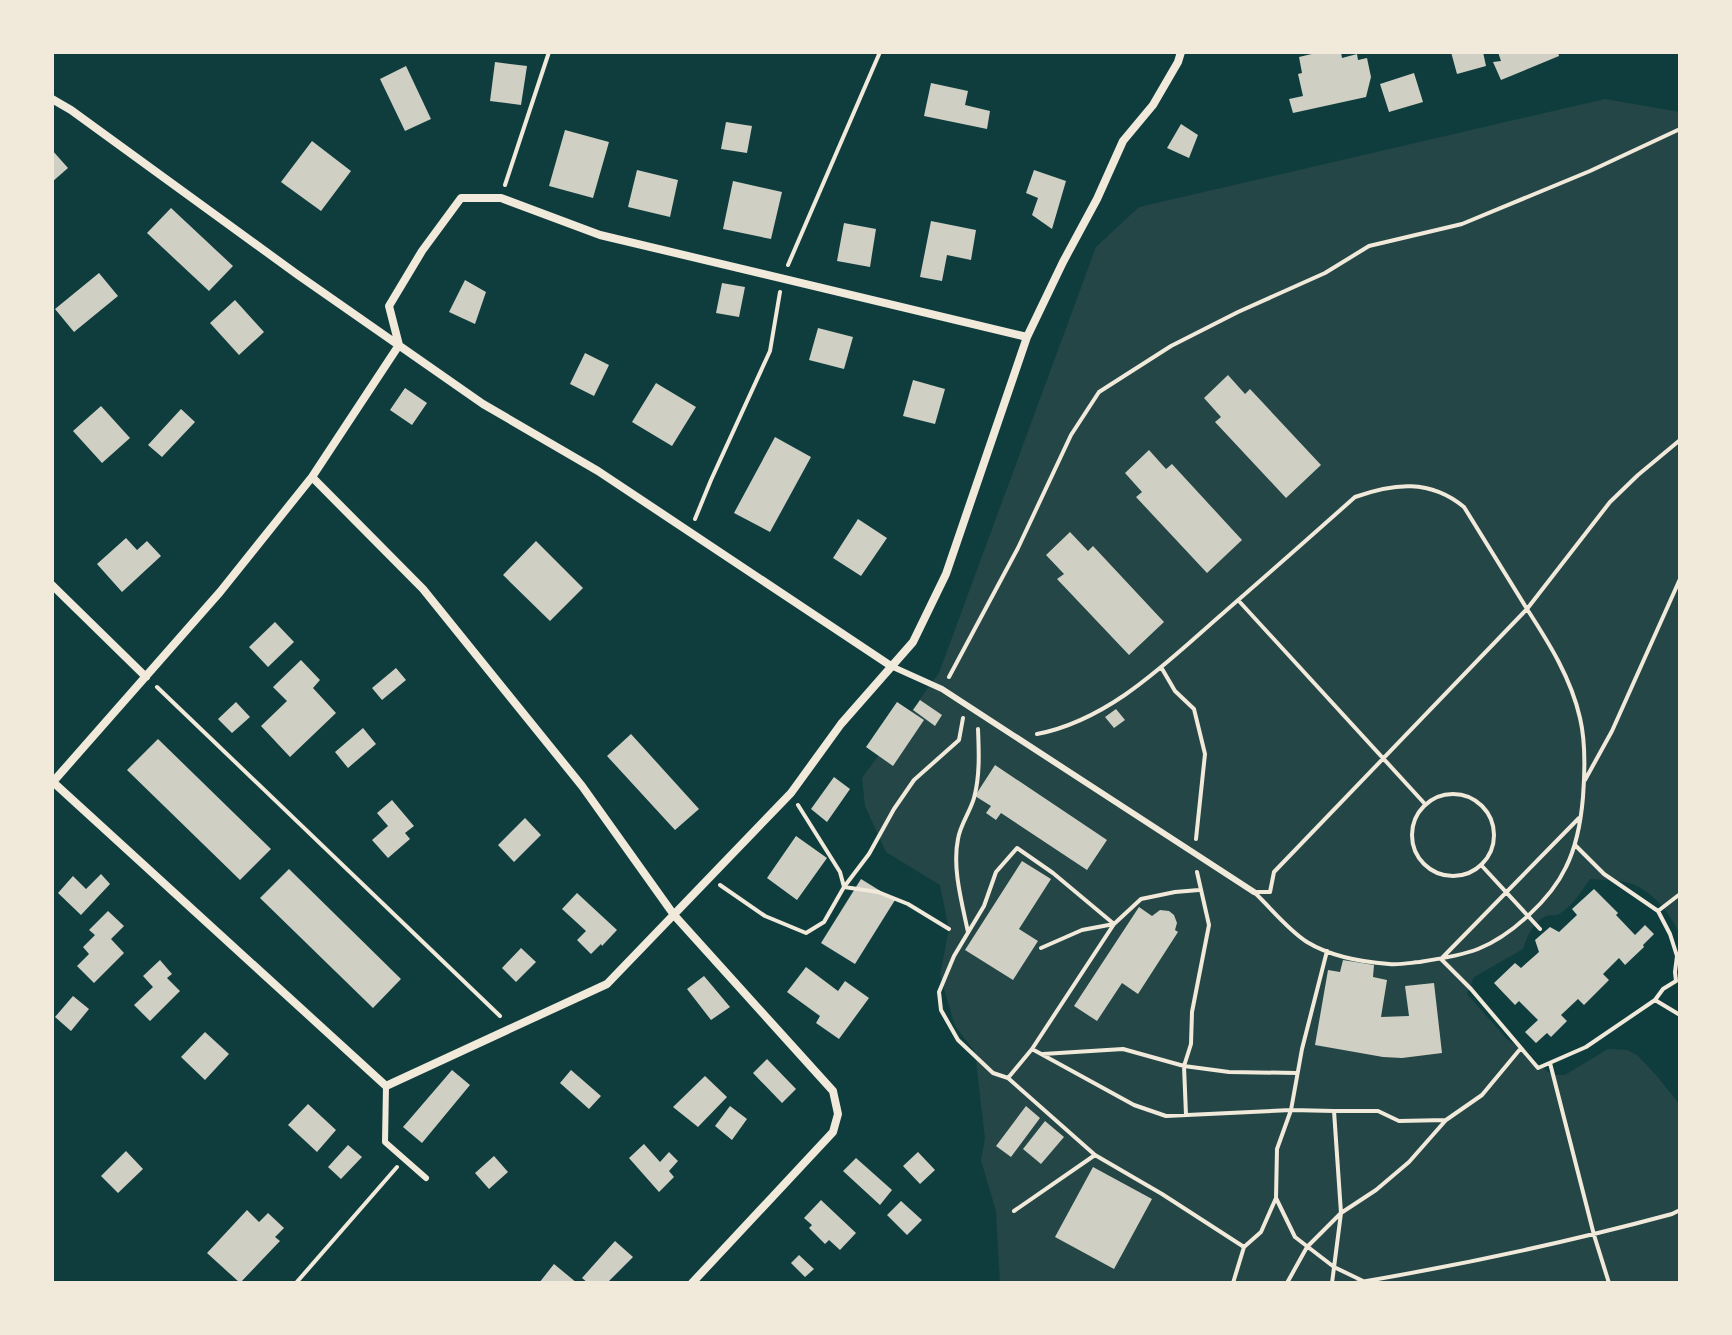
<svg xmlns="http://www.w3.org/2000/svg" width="1732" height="1335" font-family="Ubuntu,sans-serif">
<rect width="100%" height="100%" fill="#0f3d3e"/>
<path fill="#244646" d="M1605 99 1680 112V937C1673 915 1651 889 1629 883 1617 880 1602 880 1590 879 1582 890 1572 907 1559 914 1553 917 1552 914 1546 916 1533 922 1527 937 1523 949L1474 977 1467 994 1506 1038 1552 1075H1565L1608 1049 1627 1050 1637 1055 1656 1075 1680 1105V1283H1000L996 1211 981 1160 985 1139 975 1052 955 1026 940 975 949 929 940 885 886 852 865 806 862 778 939 673 1096 247 1139 207Z"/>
<path fill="#cfcfc3" d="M1320 52H1341L1342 58 1357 54 1358 60 1367 58 1371 77 1366 97 1293 113 1289 99 1303 96 1298 74 1302 73 1299 57Z
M1451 52H1483L1486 66 1457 74Z
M1498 52H1558L1559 56 1501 80 1493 62 1501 61Z
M495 62 527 66 521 105 490 101Z
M406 66 431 119 405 131 380 79Z
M1414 73 1423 102 1389 112 1380 84Z
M931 83 968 91 965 105 990 111 987 129 924 116Z
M726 122 752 126 747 153 721 149Z
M1181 124 1198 135 1189 158 1167 148Z
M565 130 609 142 593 198 549 186Z
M312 141 351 171 321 211 281 182Z
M52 150 68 168 52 182Z
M637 170 678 180 670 217 628 207Z
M1034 170 1066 181 1052 229 1032 215 1038 198 1026 193Z
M733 181 782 192 771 239 723 229Z
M171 208 233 266 209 291 147 233Z
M931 221 976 230 971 260 947 255 942 281 920 277Z
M844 223 876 229 870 267 837 261Z
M99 273 118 296 74 332 55 309Z
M465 280 486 292 475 324 449 312Z
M722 283 745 287 739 317 716 313Z
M235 300 264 332 239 355 210 323Z
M818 328 853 337 844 369 809 360Z
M585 353 609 365 594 396 570 384Z
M1228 375 1245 394 1250 389 1321 465 1286 498 1215 422 1221 417 1204 398Z
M913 380 945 389 935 424 903 416Z
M656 383 696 407 672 446 632 422Z
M405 388 427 403 412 425 390 410Z
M101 406 130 438 102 463 73 431Z
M181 409 195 422 162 457 148 445Z
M775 437 811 457 770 532 734 513Z
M1149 450 1166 469 1172 464 1242 540 1207 573 1136 497 1142 492 1125 473Z
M858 519 887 538 861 576 833 558Z
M1070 532 1088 551 1093 546 1164 622 1129 655 1057 579 1064 574 1046 555Z
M126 538 137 550 147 541 161 556 122 592 97 564Z
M536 541 583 588 550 621 503 575Z
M275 622 294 642 268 667 249 647Z
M301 660 320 680 313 688 336 713 290 757 261 726 287 701 273 687Z
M396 668 406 680 382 700 372 688Z
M920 700 942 715 935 726 913 710Z
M236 702 250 717 232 733 218 719Z
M897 702 924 720 893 766 866 747Z
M1116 709 1125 720 1114 728 1105 717Z
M363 728 376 744 348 768 335 752Z
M631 734 699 809 675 830 607 756Z
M158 739 271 849 240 880 127 770Z
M995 765 1107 840 1087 870 1001 813 996 820 986 813 991 806 975 796Z
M834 777 850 789 827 822 811 809Z
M392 800 414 826 405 833 410 839 388 858 372 840 388 826 377 813Z
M525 818 541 835 514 862 498 845Z
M796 836 827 858 797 900 767 878Z
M1022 861 1051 879 1019 929 1038 941 1013 980 965 950Z
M289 869 401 979 373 1008 260 898Z
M101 874 110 884 81 915 58 893 73 876 86 889Z
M861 879 895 900 855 964 821 943Z
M1594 889 1618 913 1616 915 1635 935 1645 925 1654 934 1643 945 1644 947 1625 965 1619 958 1603 974 1609 980 1584 1005 1578 999 1561 1015 1567 1021 1551 1037 1547 1033 1536 1043 1525 1032 1538 1020 1519 1001 1515 1005 1494 983 1515 963 1521 968 1539 952 1535 940 1550 927 1559 932 1577 915 1572 909Z
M577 893 617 930 602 946 601 944 591 954 577 940 586 931 562 909Z
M1139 907 1152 916 1160 910 1169 911 1174 915 1177 923 1175 930 1178 932 1138 994 1122 983 1097 1021 1074 1006Z
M108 911 124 926 111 939 124 953 94 983 77 966 89 954 83 947 95 935 89 930Z
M521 948 536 962 516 982 502 968Z
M160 960 172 974 167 978 180 991 150 1021 134 1005 153 987 143 976Z
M1343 960 1374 965 1373 977 1387 980 1381 1017 1409 1016 1405 986 1434 983 1442 1053 1402 1058 1383 1057 1315 1045 1328 970 1340 972Z
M806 967 838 991 845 981 869 998 839 1039 816 1023 820 1016 787 992Z
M704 976 730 1007 711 1020 687 989Z
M73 996 89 1009 71 1031 55 1017Z
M205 1032 229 1054 205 1080 181 1057Z
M767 1059 796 1089 782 1103 753 1073Z
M452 1070 470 1085 422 1143 403 1127Z
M571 1070 601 1096 589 1109 560 1083Z
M705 1076 727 1097 698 1127 673 1107Z
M308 1104 336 1130 317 1152 288 1125Z
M730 1106 747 1119 732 1140 715 1126Z
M1026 1106 1040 1118 1011 1157 996 1146Z
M1045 1121 1064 1137 1041 1164 1023 1149Z
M644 1144 660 1162 669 1152 678 1161 669 1171 674 1177 659 1192 629 1158Z
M348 1145 362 1157 341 1179 328 1167Z
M126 1151 143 1169 118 1193 101 1176Z
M918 1152 935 1170 920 1184 903 1166Z
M494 1156 508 1172 489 1189 475 1173Z
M856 1158 892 1190 880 1205 843 1171Z
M1093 1167 1152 1199 1114 1269 1055 1237Z
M821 1200 856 1233 840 1250 829 1240 825 1244 809 1228 812 1225 804 1218Z
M901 1201 922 1220 907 1235 887 1215Z
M247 1210 259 1222 268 1213 284 1228 275 1237 280 1241 240 1283 207 1253Z
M615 1241 633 1257 607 1283H588L582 1278Z
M799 1255 814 1269 805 1277 791 1263Z
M554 1264 577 1283H539Z"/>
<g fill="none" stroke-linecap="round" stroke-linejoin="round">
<path stroke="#f1e9da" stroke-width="4" d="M505 185 549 52
M788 265 880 52
M695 519 711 480 770 351 780 292
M1238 600 1425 804
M1527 609C1549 643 1571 678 1580 718 1586 743 1585 771 1583 797 1581 821 1577 845 1566 867 1551 899 1511 936 1478 949 1460 956 1439 959 1419 962 1409 963 1399 965 1389 964 1362 962 1330 956 1307 942 1287 929 1271 908 1254 892H1270L1274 872Z
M1161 667 1175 691 1194 709 1205 754 1196 839
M949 677 1018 548 1071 435 1099 392 1171 346 1238 312 1325 273 1369 246 1462 224 1590 171 1680 129
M157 687 500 1016
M1037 734C1110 720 1167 662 1221 615 1266 576 1310 537 1355 497 1394 483 1430 479 1464 507L1527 609 1610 502 1638 475 1680 440
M1585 780 1612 731 1680 579
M1412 835a41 41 0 1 1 82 0a41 41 0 1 1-82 0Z
M798 805 840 872 844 887 878 892 908 904 949 929
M1575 845 1604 874 1658 911 1670 934 1677 956 1675 972 1676 981 1663 989 1655 1000 1586 1047 1538 1068 1471 989 1441 959 1579 818
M1482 866 1540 929
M720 885 765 916 806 933 824 922 844 887 869 854 894 809 914 780 959 740 963 718
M1658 911 1680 894
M968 932C962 903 952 868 958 839 960 825 970 812 974 798 980 776 979 752 978 729
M1041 948 1082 930 1114 924 1141 899 1175 892 1199 890
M1655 1000 1680 1015
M1043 1054 1123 1049 1184 1066 1229 1072 1297 1073
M1550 1063 1594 1235 1609 1283
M1008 1078 1032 1049
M1334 1111H1378L1399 1121 1446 1120
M1186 1115 1184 1066 1191 1044 1192 1012 1209 925 1197 872
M1095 1155 1008 1078 993 1073 958 1040 941 1010 939 992 954 956 984 906 996 872 1017 848 1053 873 1114 924 1032 1049 1134 1105 1166 1116 1291 1110 1334 1111 1341 1213 1332 1283
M1276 1198 1295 1237 1334 1267 1363 1281
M1014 1211 1095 1155 1162 1194 1244 1247
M296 1283 397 1167
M1233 1283 1244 1247 1261 1232 1276 1198 1277 1149 1291 1110 1302 1049 1327 951
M1287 1283 1307 1247 1341 1213 1376 1190 1409 1162 1446 1120 1482 1095 1521 1048
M1355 1283C1461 1265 1568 1242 1672 1214L1680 1210"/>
<path stroke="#f1e9da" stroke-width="6" d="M891 666 942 689 965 704 1254 892
M386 1086 385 1142 426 1178"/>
<path stroke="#f1e9da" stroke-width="8" d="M52 99 71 110 298 275 483 404 598 471 891 666
M312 477 423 589 582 786 674 915 833 1091 838 1114 833 1132 692 1283
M52 585 146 677
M53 782 386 1086 607 984 791 793 841 724 913 642 946 574 1027 337 1063 262 1097 199 1123 141 1153 105 1178 62 1181 52
M52 783 220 592 312 477 399 345 389 306 422 251 461 198H501L600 235 1027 337"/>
</g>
<rect width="1732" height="1335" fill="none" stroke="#f1e9da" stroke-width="108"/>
</svg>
